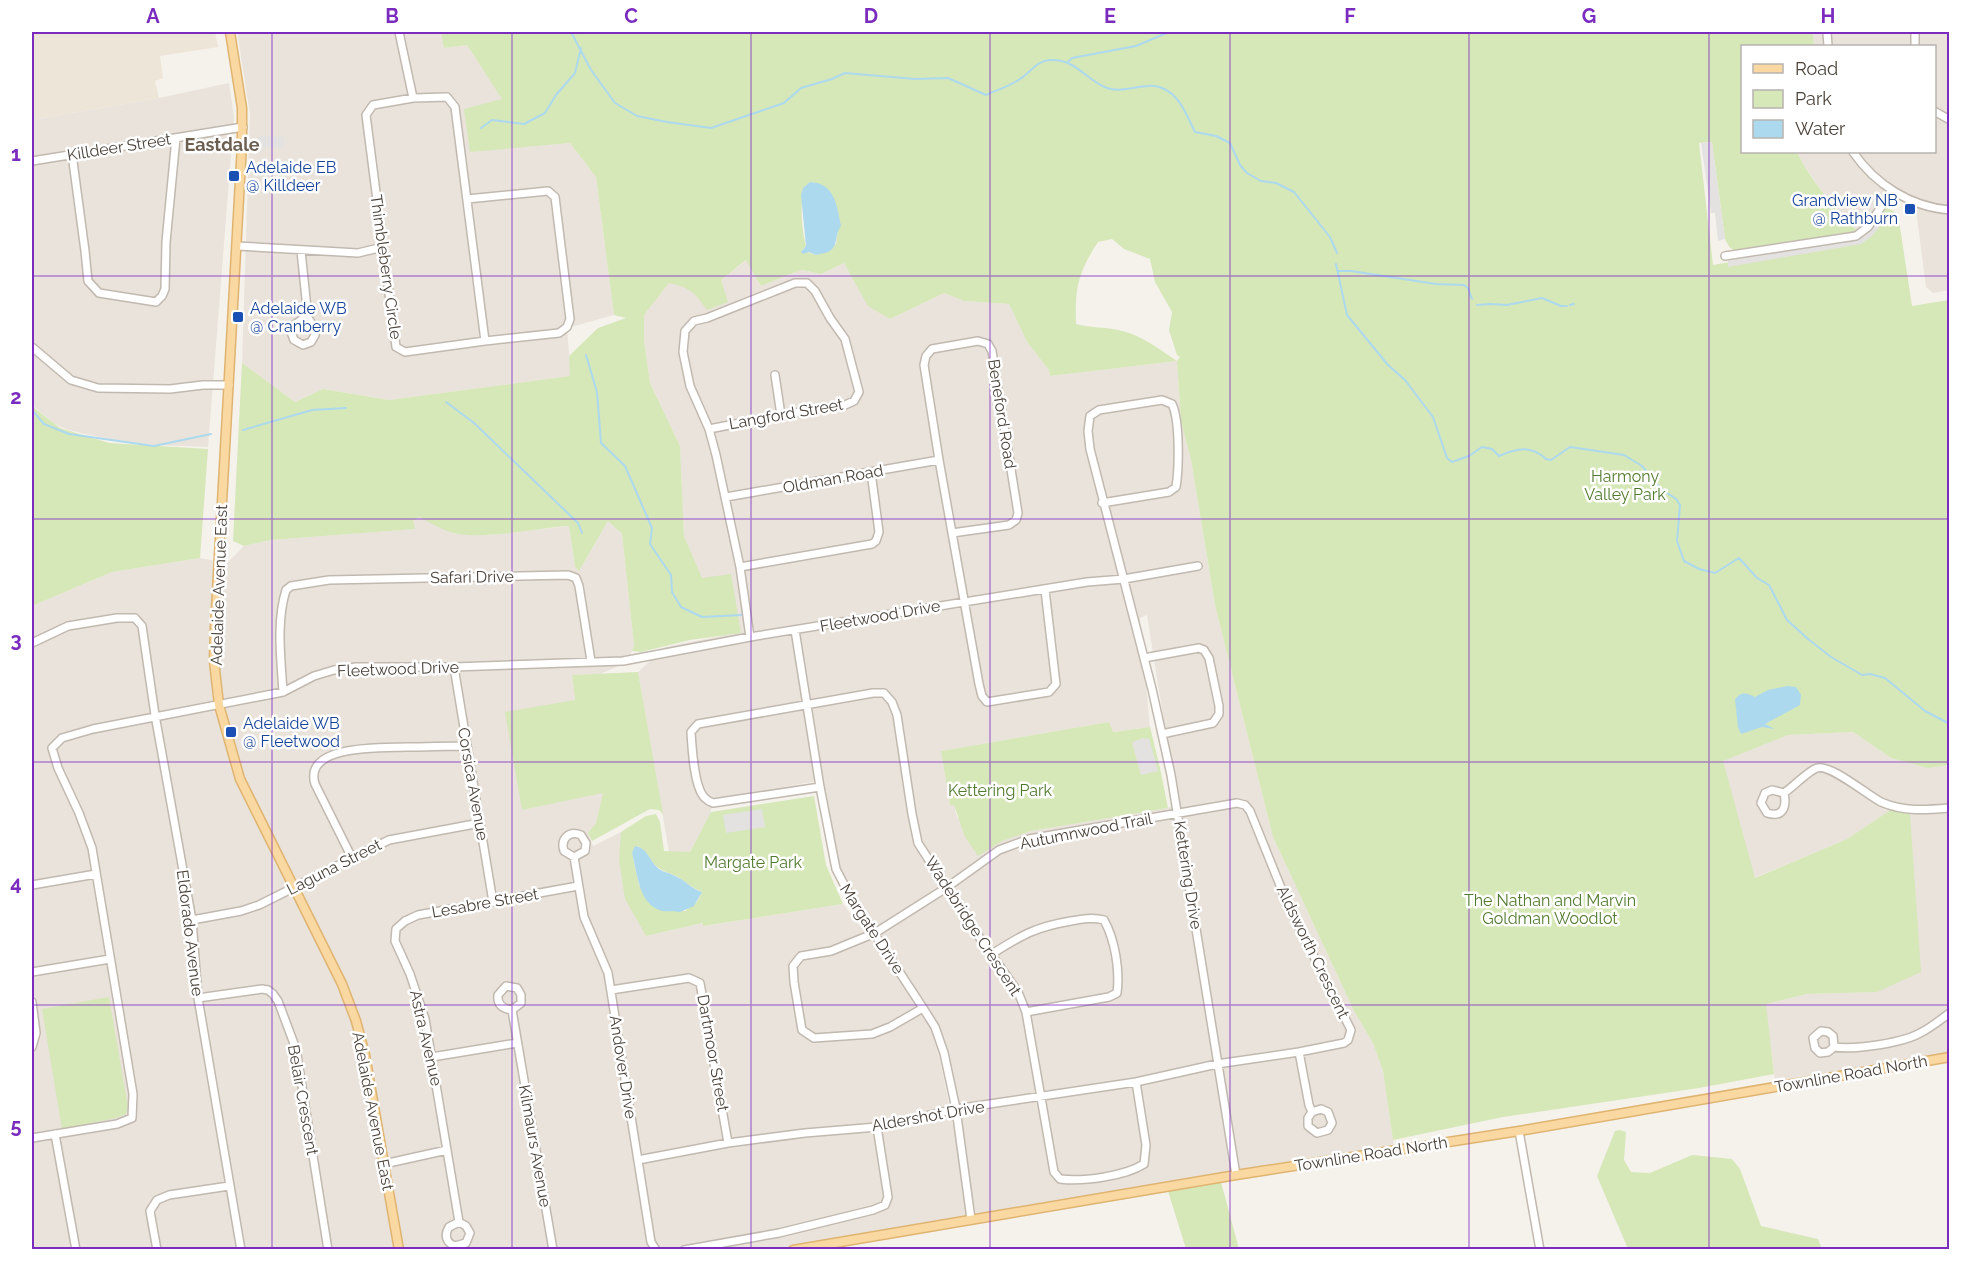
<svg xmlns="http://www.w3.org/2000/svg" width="1981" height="1281" font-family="Raleway,sans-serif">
<rect width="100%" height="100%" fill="#f5f2ec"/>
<path fill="#e9e3db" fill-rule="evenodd" d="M237 32H441L444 48 467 45 503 99 471 151 570 143 596 177 614 315 567 328 571 376 389 400 323 389 295 402 242 363 250 114Z
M1813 32H1949V290L1933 293 1926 287 1915 202 1892 190 1881 200 1867 222 1857 231 1821 190 1803 164 1797 152H1934V46H1814Z
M229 83 234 117 208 447 155 445 109 439 68 430 55 424 32 405V120L159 98Z
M747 260 761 286 793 273 801 270 821 274 844 263 868 305 890 319 944 293 964 301 1009 304 1027 342 1049 370 1050 376 1177 361 1181 421 1191 460 1215 605 1273 837 1354 1011 1373 1043 1383 1071 1394 1146 1209 1174 973 1218 944 1043 833 866 818 781 712 799 711 812 690 852H669L638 672 665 647 741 632 702 579 684 536 680 446 650 383 644 340V315L669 283 687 287 695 293 721 280ZM1147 615 1177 805 1167 808 1031 831 1013 836 996 844 957 817 954 805H950L941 751 1109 722 1112 732 1150 727 1140 618Z
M419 517 455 534H462L489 535 569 526 575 567 579 571 608 521 622 534 634 645 632 651 628 662 600 674 572 675 575 700 522 810 604 792 596 823 588 833 593 846 621 832V843L646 936 704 923V926L843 904 891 965 930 1026 939 1054 972 1222 799 1250H32V606L112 572 200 558 227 563 244 546 271 540 414 529 413 521Z
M1853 732 1891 758 1928 768 1949 765V1057L1776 1087 1765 1004 1807 994 1877 992 1892 809 1847 839 1754 878 1722 761 1788 735Z"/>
<path fill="#ede5d7" d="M32 32H215L218 47 160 56 163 78 155 81 159 98 32 120Z"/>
<path fill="#d6e7b8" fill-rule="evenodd" d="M441 32H1813L1814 46H1742V152H1797C1811 182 1834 206 1857 231L1734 250 1730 248 1725 239 1712 142 1699 143 1713 265 1858 239 1872 228 1886 207 1898 214 1912 306 1949 300V765L1928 768 1891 758 1853 732 1788 735 1723 761 1755 878 1847 839 1892 809 1910 814 1921 972 1877 992 1807 994 1766 1004 1774 1074 1699 1088 1503 1117 1393 1140 1383 1071 1373 1043 1354 1011 1273 837 1215 605 1191 460 1181 421 1177 361 1050 376 1049 370 1027 342 1009 304 964 301 944 293 890 319 868 306 844 263 821 274 802 270 793 273 761 286 746 260 721 280 728 302 707 310C694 292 691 288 669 283L644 315V340L650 383 680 446 684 536 702 578 731 574 741 633 690 640 641 652 632 651 634 645 622 534 608 521 579 571 575 567 569 526C534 528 493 539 458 534 445 532 431 523 419 517L413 521 415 529 271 540 244 546 233 541 242 363 295 402 323 389 389 400 570 376 569 356 598 328 626 318 614 315 596 177 570 143 470 152 464 109 502 99 467 45 444 48ZM810 182 816 183 838 230 836 244 816 255 802 250 806 246C802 231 797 193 810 182ZM1112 239 1124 249 1150 259 1155 282 1172 312 1169 330 1177 355 1180 357 1177 361C1159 349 1140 334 1118 330 1104 327 1090 328 1076 324 1075 287 1078 273 1098 242Z
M32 406 60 428 109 443 208 449 200 558 112 572 32 606Z
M638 672 663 814 659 810 650 809 592 841 588 833 596 823 603 793 522 810 505 712 575 700 572 675Z
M1109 722 1113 732 1150 727 1160 768 1168 808 1031 831 1002 841 978 856 965 837 954 805H950L941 751Z
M814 796 826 865 843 904 703 926V923L646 936 625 899 619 860 621 832 646 816 656 814 660 822 664 851 690 852 711 812ZM638 846C646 851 649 858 655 865 661 871 669 873 676 876 685 881 692 888 702 892L697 902 685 911 672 910 664 911 643 892 639 885 632 853Z
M109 997 128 1107 126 1114 116 1118 62 1129 42 1009Z
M1620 1130 1626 1132 1624 1160 1631 1172 1650 1173 1692 1155 1732 1159 1740 1169 1761 1226 1818 1239 1822 1249 1692 1250 1678 1248 1628 1249 1597 1176 1615 1131Z
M1221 1182 1239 1249H1186L1168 1191Z"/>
<path fill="#e4e2e0" d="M259 136 284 137V148L258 147Z
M1712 142 1725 239 1718 241 1715 213H1711L1701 143Z
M1877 221 1881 225 1872 236 1861 244 1728 267V261L1858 239 1868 233Z
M1143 738 1144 739 1149 738 1158 771 1141 775 1132 742Z
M762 809 765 827 726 833 723 815Z"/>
<path fill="#add9ee" d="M810 182C835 183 837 206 841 226 835 233 838 245 831 250 828 253 820 254 816 255L809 252 803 254 801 252 806 246 801 195 803 188Z
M1787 686 1796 687 1801 695 1800 705 1765 724 1775 729 1762 727 1741 734 1738 727 1735 699C1742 691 1746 693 1755 697L1768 690Z
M635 846C648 848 650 862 659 869 665 873 671 873 677 877 686 881 692 889 702 892L694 906 680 912C673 910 664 913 657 909 638 900 637 871 632 853Z"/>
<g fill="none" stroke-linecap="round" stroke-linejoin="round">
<path stroke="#add9ee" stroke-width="2" d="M571 32 591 70 615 103 637 116 667 122 711 128 784 103 801 88 832 79 845 73 915 79 948 78 986 95C997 90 1010 86 1020 79 1031 72 1036 61 1050 60 1075 58 1087 81 1107 88 1125 94 1145 81 1162 88 1180 95 1187 116 1195 132L1216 136 1230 143 1240 165 1247 173 1261 181 1276 183 1294 192 1330 237 1337 253
M1067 63 1072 58 1136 46 1169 32
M481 128 492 120 524 124 545 113 556 95 575 73 581 48
M1336 264 1347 315 1388 365 1405 380 1433 417 1447 458 1452 462 1469 456 1482 447 1492 449 1499 456C1517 448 1531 445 1546 459L1551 460 1570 447 1624 455 1642 466 1660 488 1676 499 1680 505 1677 541 1684 561 1699 569 1715 573 1739 558 1757 578 1769 585 1787 620 1808 639 1831 657 1862 675 1870 674 1885 678 1925 711 1950 724
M1338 271H1351L1436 284 1464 285 1468 288 1472 299
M1477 305 1490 304 1507 305 1542 298 1561 306H1567
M1570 305 1574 304
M586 355 597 392 601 443 625 466 652 528 650 544 671 575 672 592 681 607 702 617 742 615
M446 402 474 423 578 523 582 533
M32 410 44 424 69 434 154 446 211 434
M243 430 312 410 346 408"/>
<g stroke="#c1b9af" stroke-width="10">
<path id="minor" d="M399 32 413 98
M1827 32 1828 46
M1915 32V46
M447 97 455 107 485 341 405 352 396 347 366 115 373 105 413 98Z
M1934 111 1950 120
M1853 152C1875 184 1910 207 1950 210
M72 154 85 251 88 281 99 293 156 302 162 296 165 289 166 242 176 138
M32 161 243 127
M467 199 548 191 555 197 570 319 567 327 559 333 485 341
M237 246 358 253 383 247
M301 251 308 318
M1725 256 1856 236 1868 227 1892 190
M304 318H308L314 327 315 335 311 342 303 345 294 340 291 332 294 325Z
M32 347 71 380 98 388 170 389 203 385H229
M775 375 781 415
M709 429 781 415 845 405 854 401 859 392 845 339 830 318 815 291 807 283H795L707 318 694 321 685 331 683 352 690 386 709 429 716 455 740 567 750 637
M726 497 939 460
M1102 503 1169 492 1176 487C1179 469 1180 420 1172 404L1162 400 1099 410 1090 416 1088 431 1090 449 1152 689 1171 775 1236 1175
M952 533 1009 525 1016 520 1018 513 992 351 988 344 978 341 932 349 926 356 924 365 939 460 979 684 982 696 987 702 1049 692 1056 684 1045 590
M740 567 872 544 876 541 879 532 871 472
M795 630 820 787 836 869 851 898 923 1008 935 1027 944 1053 956 1109 971 1219
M32 643 68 626 117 618H135L142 626 155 715 192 920 198 998 241 1250
M1144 658 1199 648 1204 650 1209 658 1219 706V714L1213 723 1162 734
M454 667 493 902
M283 692C281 659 276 622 286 590L291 586 329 580 568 575 576 578 579 586 591 661
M820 787 713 803C710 802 707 800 705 798 694 788 692 748 691 732L698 724 873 693H884L892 702 897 715 912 814 918 843 970 924 1018 992 1026 1012 1054 1172 1060 1179C1083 1182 1125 1176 1144 1164L1146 1145 1136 1082
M1772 790 1784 793C1787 807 1783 818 1767 813L1761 803 1765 793Z
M1784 793C1793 787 1808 771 1817 768 1831 764 1867 795 1881 802 1904 812 1926 810 1950 808
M574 857 564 851C560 839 569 830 581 835L586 843 585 851 574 857 584 917 608 973 651 1242 656 1250
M352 858 315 784C303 744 383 748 406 747 426 747 446 746 466 746
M32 885 96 874
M192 920 241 911 259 905 389 840 480 823
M992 954C1022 935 1035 927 1071 921 1082 919 1093 917 1104 920 1115 940 1120 970 1117 993L1109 997 1026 1012
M32 972 110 959
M611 990 689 978 700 983 728 1143
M198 998 262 989 268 990 273 994 278 1001 296 1049 328 1250
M32 1002 36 1033 32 1047
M512 1010C503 1009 497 1005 498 995L506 986 517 988 521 995V1003L512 1010 553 1250
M1834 1047 1828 1052 1820 1053 1815 1048 1813 1038 1821 1031 1828 1032 1833 1036 1834 1047C1855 1050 1904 1043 1922 1032 1932 1027 1941 1019 1950 1013
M1299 1052 1309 1105 1312 1112 1308 1118V1126L1317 1133 1328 1130 1332 1123 1328 1112 1321 1109 1312 1112
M432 1057 517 1043
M1519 1131 1540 1250
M55 1134 76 1250
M32 1138 117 1124 132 1118 133 1094 92 848 79 813 58 768 52 748 62 738 93 729 283 692 314 676 334 670 356 667H454L623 661 750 637 1087 582 1124 579 1198 566
M638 1160 728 1143 805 1133 877 1127 956 1109 1136 1082 1217 1064 1299 1052 1344 1043 1348 1040 1351 1030 1288 905 1250 811 1245 805 1237 803 1029 839 999 850 946 888 875 933 831 951 801 956 793 966 794 982 802 1030 814 1038 872 1034 890 1027 923 1008
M384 1164 447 1150
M459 1222 449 1227C444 1235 446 1243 455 1246L466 1243 470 1233 466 1226 459 1222 425 1019 410 974 395 941 396 929 405 921 418 915 578 886
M157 1250 150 1211 157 1200 169 1195 229 1186
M684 1250 779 1233 873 1210 885 1205 888 1197 877 1127"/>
</g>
<g stroke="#dfb471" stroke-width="11">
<path id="major" d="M230 32 242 108V144L215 628 214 661 219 705 240 779 342 984 356 1021 365 1055 399 1250
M793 1250 1236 1175 1519 1131 1950 1057"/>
</g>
<use href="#minor" stroke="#fff" stroke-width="7"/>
<use href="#major" stroke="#f9d8a1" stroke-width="8"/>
</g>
<path fill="none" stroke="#7b2cbf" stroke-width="1.5" stroke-opacity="0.55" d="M272 32V1250M512 32V1250M751 32V1250M990 32V1250M1230 32V1250M1469 32V1250M1709 32V1250M32 276H1950M32 519H1950M32 762H1950M32 1005H1950"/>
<g fill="#1a4fb4" stroke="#fff" stroke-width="2">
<rect x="228" y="170" width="12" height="12" rx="3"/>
<rect x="1904" y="203" width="12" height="12" rx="3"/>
<rect x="232" y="311" width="12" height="12" rx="3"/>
<rect x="225" y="726" width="12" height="12" rx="3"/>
</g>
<g text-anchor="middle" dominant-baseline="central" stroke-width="5" stroke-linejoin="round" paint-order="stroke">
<g font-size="16" fill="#4a423a" stroke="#fff">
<text transform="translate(119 147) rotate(-9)">Killdeer Street</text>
<text transform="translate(386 267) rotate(82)">Thimbleberry Circle</text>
<text transform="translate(786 414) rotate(-10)">Langford Street</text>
<text transform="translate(1002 414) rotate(81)">Beneford Road</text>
<text transform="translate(833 479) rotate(-10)">Oldman Road</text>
<text transform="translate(472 577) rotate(-1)">Safari Drive</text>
<text transform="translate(219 585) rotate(-88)">Adelaide Avenue East</text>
<text transform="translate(880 616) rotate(-10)">Fleetwood Drive</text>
<text transform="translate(398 669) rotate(-2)">Fleetwood Drive</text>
<text transform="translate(473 784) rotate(80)">Corsica Avenue</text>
<text transform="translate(1086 831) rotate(-11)">Autumnwood Trail</text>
<text transform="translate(334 867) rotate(-27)">Laguna Street</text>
<text transform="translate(1188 875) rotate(81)">Kettering Drive</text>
<text transform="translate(485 903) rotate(-10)">Lesabre Street</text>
<text transform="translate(973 926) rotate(57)">Wadebridge Crescent</text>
<text transform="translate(872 929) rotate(57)">Margate Drive</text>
<text transform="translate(190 933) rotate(83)">Eldorado Avenue</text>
<text transform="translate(1313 952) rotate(64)">Aldsworth Crescent</text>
<text transform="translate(426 1038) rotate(77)">Astra Avenue</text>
<text transform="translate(713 1053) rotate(80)">Dartmoor Street</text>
<text transform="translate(623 1067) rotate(81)">Andover Drive</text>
<text transform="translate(1851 1074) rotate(-10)">Townline Road North</text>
<text transform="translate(303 1100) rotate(80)">Belair Crescent</text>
<text transform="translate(373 1111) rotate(79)">Adelaide Avenue East</text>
<text transform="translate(928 1116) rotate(-10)">Aldershot Drive</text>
<text transform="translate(535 1146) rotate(80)">Kilmaurs Avenue</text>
<text transform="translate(1371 1154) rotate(-9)">Townline Road North</text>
</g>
<g font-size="16" fill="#164399" stroke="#fff" text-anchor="start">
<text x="246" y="167">Adelaide EB<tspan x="246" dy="18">@ Killdeer</tspan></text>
<text x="1898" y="200" text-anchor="end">Grandview NB<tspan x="1898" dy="18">@ Rathburn</tspan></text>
<text x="250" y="308">Adelaide WB<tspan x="250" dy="18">@ Cranberry</tspan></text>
<text x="243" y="723">Adelaide WB<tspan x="243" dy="18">@ Fleetwood</tspan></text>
</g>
<g font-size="16" fill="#527a2f" stroke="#fff">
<text x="1625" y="476">Harmony<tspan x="1625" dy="18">Valley Park</tspan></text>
<text x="1000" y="790">Kettering Park</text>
<text x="753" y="862">Margate Park</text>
<text x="1550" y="900">The Nathan and Marvin<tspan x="1550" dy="18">Goldman Woodlot</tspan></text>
</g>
<g font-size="18" font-weight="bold" fill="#6c5f52" stroke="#fff">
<text x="222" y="144">Eastdale</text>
</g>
</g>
<rect width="1981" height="1281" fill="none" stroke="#ffffff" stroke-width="66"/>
<rect x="1741" y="45" width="195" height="108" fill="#ffffff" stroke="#b7b3b0" stroke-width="1.5"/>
<rect x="1753" y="64" width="30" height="9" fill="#f9d8a1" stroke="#b7b3b0" stroke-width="1.5"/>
<text x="1795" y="75" font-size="18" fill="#4a423a">Road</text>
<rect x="1753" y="90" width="30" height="18" fill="#d6e7b8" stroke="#b7b3b0" stroke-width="1.5"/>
<text x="1795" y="105" font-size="18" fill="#4a423a">Park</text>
<rect x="1753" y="120" width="30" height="18" fill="#add9ee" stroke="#b7b3b0" stroke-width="1.5"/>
<text x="1795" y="135" font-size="18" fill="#4a423a">Water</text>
<rect x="33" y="33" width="1915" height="1215" fill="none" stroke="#7b2cbf" stroke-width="2"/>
<g font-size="20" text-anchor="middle" font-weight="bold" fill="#7b2cbf">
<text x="153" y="23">A</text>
<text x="392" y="23">B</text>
<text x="631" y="23">C</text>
<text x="871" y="23">D</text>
<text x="1110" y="23">E</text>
<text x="1350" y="23">F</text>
<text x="1589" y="23">G</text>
<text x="1828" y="23">H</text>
<text x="16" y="161">1</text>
<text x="16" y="404">2</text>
<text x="16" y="647">3</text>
<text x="16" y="890">4</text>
<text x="16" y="1133">5</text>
</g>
</svg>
